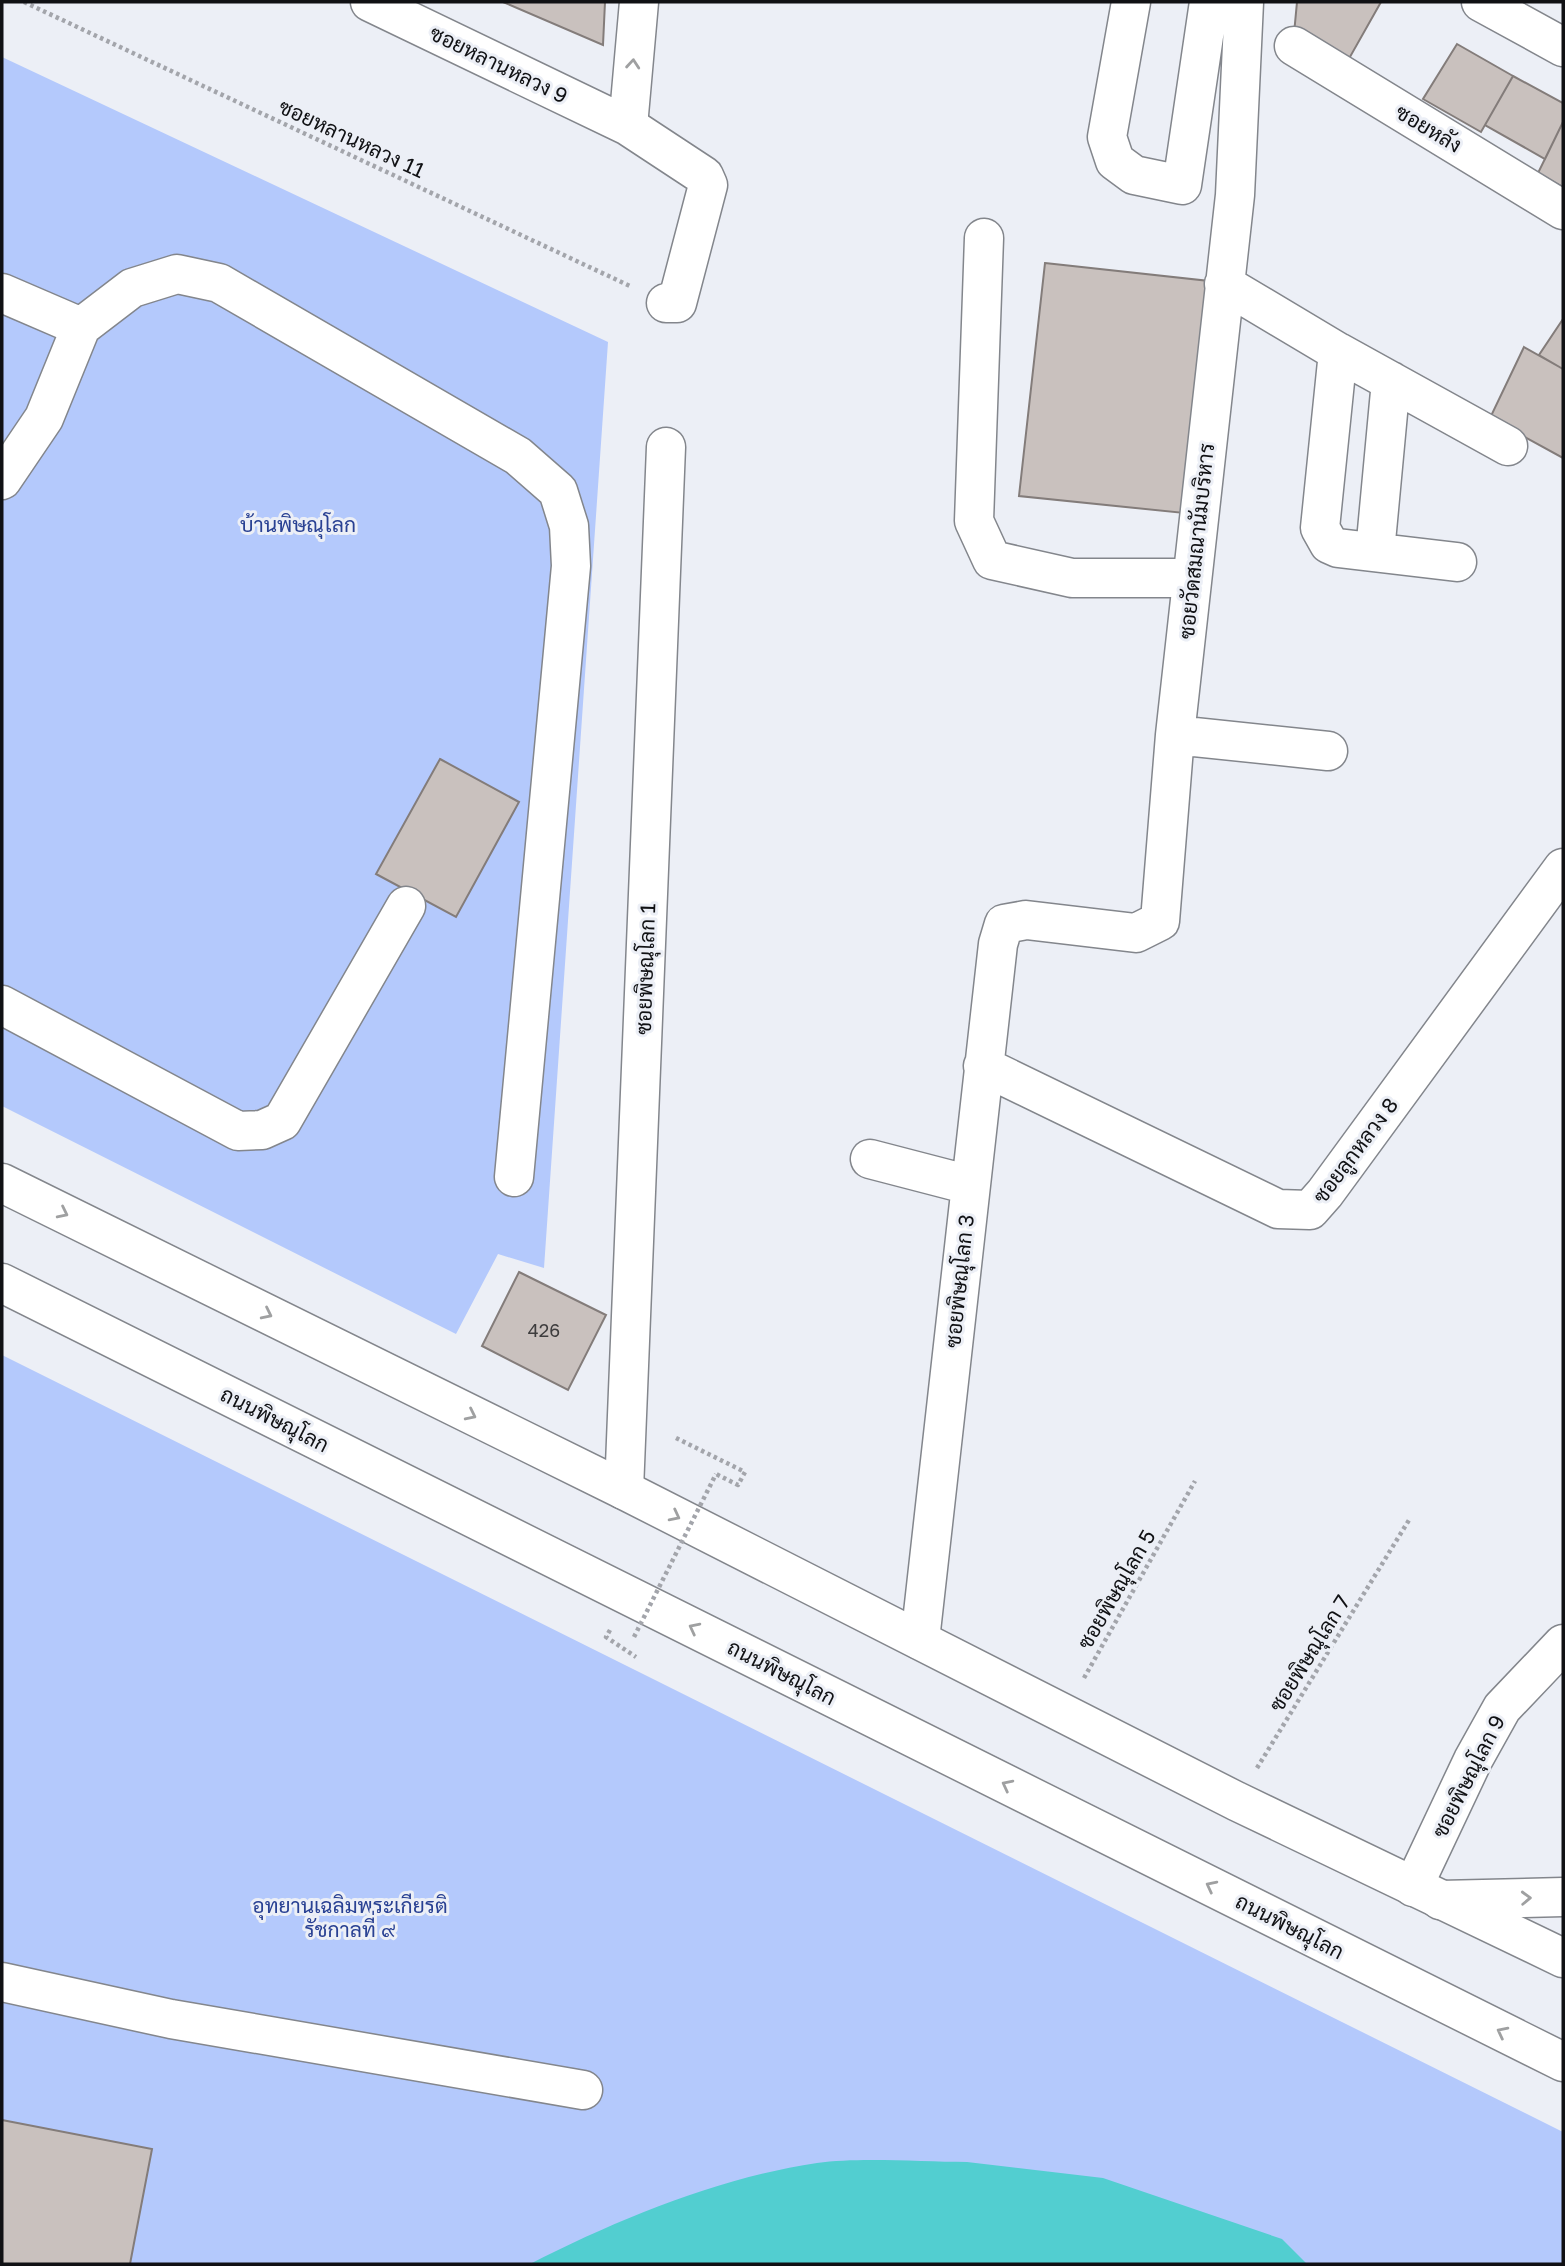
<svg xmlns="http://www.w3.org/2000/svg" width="1565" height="2266" font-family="'Golos Text',Sarabun,sans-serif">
<rect width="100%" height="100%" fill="#eceff6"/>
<path fill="#b4c9fc" d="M2 57 608 342 544 1268 498 1254 456 1334 2 1106Z
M2 1355 1563 2132V2264H2Z"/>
<path fill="#52ced0" d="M967 2162 1103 2178 1282 2239 1307 2264H530C619 2219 717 2178 817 2163 860 2157 922 2162 967 2162Z"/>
<path fill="#c9c1be" stroke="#837c7a" stroke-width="2" d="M503 2H605L603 45Z
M1297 2H1381L1346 64 1294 34Z
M1457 44 1513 76 1481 132 1423 99Z
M1513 76 1563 103V122L1545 159 1485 125Z
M1563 122V187L1538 173Z
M1045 263 1209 281 1184 513 1019 496Z
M1563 319V369L1539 355Z
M1524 347 1563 369V458L1490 418Z
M440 759 519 802 456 917 376 874Z
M519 1272 606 1315 568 1390 482 1346Z
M2 2120 152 2149 130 2264H2Z"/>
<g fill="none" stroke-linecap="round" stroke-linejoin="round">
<g stroke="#83868c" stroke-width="41">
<path id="minor" d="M370 2 628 126 704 176 708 185 677 303H666
M1131 2 1107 137 1115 161 1134 175 1182 185 1209 2
M1481 2 1563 47
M1294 46 1563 210
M628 126 639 2
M984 238 974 521 992 560 1072 578H1192
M1224 284 1338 352 1508 446
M2 293 81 327 132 288 177 274 219 283 518 456 558 491 569 526 571 566 514 1177
M1338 352 1320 528 1329 544 1338 548 1457 562
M2 480 44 418 81 327
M1375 552 1391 381
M1175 735 1328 751
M2 1005 238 1131 262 1130 282 1121 406 906
M983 1066 1278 1209 1310 1210 1325 1193 1563 868
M870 1159 970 1185
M624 1490 666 447
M920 1640 998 944 1004 924 1026 920 1136 933 1160 921 1175 735 1235 195 1244 2
M1413 1887 1473 1760 1502 1708 1563 1644
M1440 1900 1563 1897
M2 1982 171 2019 583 2090"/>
</g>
<g stroke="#83868c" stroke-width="41">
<path id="major" d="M2 1183 624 1490 1236 1801 1563 1958
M2 1283 1563 2062"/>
</g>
<path stroke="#a3a5ab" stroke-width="4.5" stroke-dasharray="3.5 3.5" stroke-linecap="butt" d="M24 2 632 287
M676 1438 745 1472 738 1485 716 1474
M610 1630 606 1637 636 1657
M1084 1678 1195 1481
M1257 1768 1409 1520"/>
<use href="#minor" stroke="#fff" stroke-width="38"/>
<use href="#major" stroke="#fff" stroke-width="38"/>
<path stroke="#a3a5ab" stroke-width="4.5" stroke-dasharray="3.5 3.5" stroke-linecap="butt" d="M634 1637 716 1474"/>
</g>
<defs><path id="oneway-chevron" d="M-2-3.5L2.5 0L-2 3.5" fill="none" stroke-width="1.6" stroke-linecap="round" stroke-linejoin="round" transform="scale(1.75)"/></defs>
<g stroke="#9fa0a1">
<use href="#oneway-chevron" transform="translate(633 64) rotate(-85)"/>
<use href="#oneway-chevron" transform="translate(63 1213) rotate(26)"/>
<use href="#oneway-chevron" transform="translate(267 1314) rotate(26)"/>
<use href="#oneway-chevron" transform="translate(471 1415) rotate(26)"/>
<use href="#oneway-chevron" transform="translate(675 1516) rotate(27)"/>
<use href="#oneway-chevron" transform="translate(694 1628) rotate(-153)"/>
<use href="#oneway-chevron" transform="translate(1007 1785) rotate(-153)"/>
<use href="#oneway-chevron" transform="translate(1211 1886) rotate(-153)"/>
<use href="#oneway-chevron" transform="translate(1526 1898) rotate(-2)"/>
<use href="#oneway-chevron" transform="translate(1502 2032) rotate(-153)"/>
</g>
<g text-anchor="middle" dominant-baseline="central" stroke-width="6" stroke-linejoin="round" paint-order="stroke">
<g font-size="18" fill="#3e3d3e">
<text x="544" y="1330">426</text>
</g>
<g font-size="21" fill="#101114" stroke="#eceff6">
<text transform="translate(499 64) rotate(26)">ซอยหลานหลวง 9</text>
<text transform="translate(1429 128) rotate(31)">ซอยหลัง</text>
<text transform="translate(352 138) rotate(25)">ซอยหลานหลวง 11</text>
<text transform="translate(1196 541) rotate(-84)">ซอยวัดสมณานัมบริหาร</text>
<text transform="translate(645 969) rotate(-88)">ซอยพิษณุโลก 1</text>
<text transform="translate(1355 1150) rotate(-53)">ซอยลูกหลวง 8</text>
<text transform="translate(959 1281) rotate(-84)">ซอยพิษณุโลก 3</text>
<text transform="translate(275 1419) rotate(27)">ถนนพิษณุโลก</text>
<text transform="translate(1116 1589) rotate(-60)">ซอยพิษณุโลก 5</text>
<text transform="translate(1309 1653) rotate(-58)">ซอยพิษณุโลก 7</text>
<text transform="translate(782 1672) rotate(27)">ถนนพิษณุโลก</text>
<text transform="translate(1468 1776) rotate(-63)">ซอยพิษณุโลก 9</text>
<text transform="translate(1290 1926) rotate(27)">ถนนพิษณุโลก</text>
</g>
<g font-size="21" fill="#294193" stroke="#eceff6">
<text x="298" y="524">บ้านพิษณุโลก</text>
<text x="350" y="1905">อุทยานเฉลิมพระเกียรติ<tspan x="350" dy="24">รัชกาลที่ ๙</tspan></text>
</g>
</g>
<rect width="1565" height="2266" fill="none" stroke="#101114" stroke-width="7"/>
</svg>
